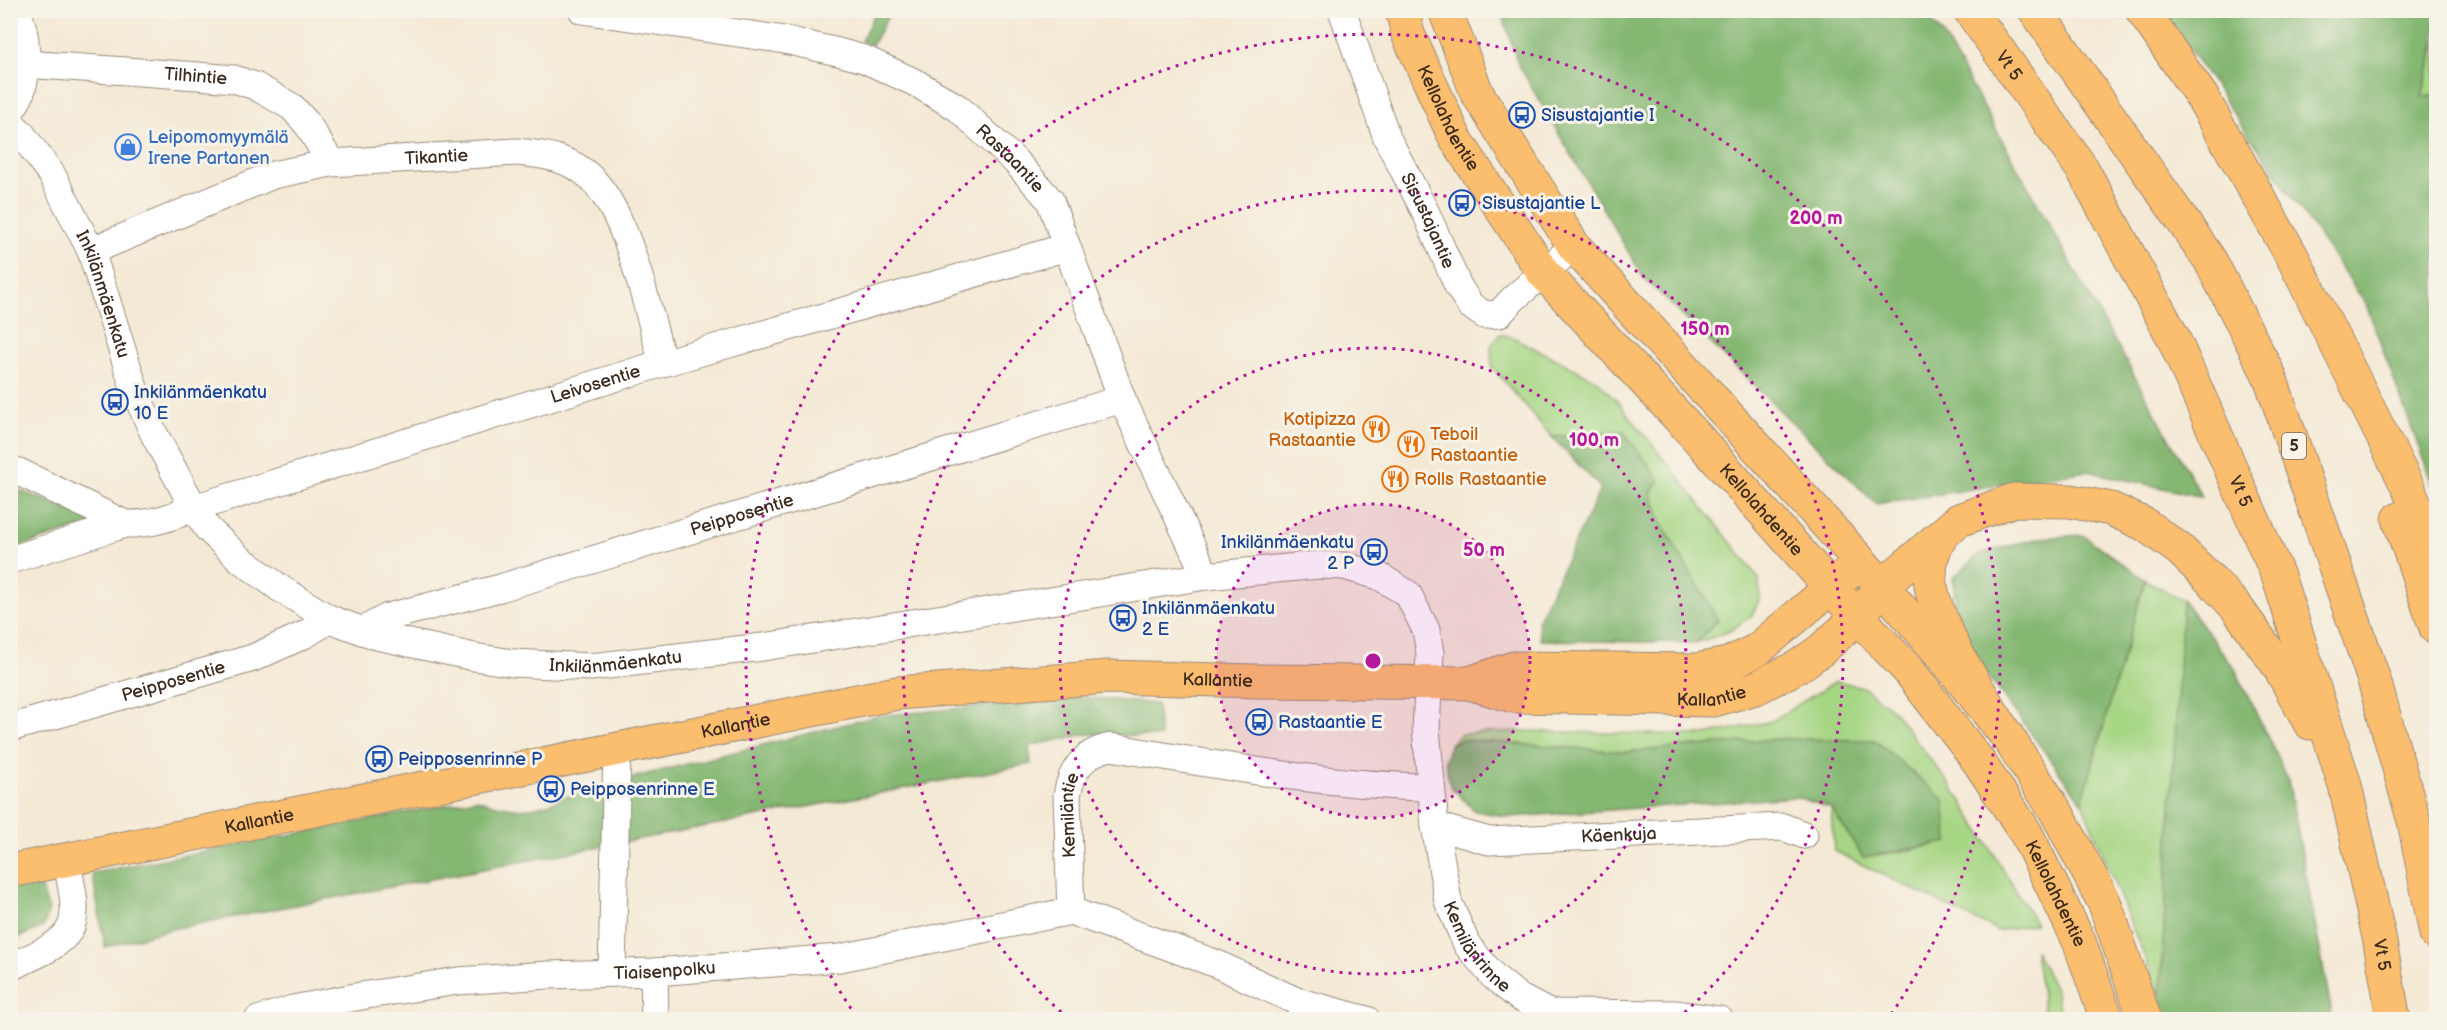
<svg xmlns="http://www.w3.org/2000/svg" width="2447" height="1030" font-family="'Balsamiq Sans',sans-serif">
<rect width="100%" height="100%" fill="#f7f3e8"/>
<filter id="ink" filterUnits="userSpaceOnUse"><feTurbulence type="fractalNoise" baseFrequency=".0167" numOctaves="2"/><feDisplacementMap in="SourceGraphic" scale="12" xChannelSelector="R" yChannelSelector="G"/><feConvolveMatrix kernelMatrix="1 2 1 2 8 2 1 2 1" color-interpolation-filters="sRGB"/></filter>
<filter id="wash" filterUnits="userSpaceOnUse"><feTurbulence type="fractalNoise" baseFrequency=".008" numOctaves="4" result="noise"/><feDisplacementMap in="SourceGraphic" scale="24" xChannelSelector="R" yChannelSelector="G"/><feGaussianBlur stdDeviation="1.35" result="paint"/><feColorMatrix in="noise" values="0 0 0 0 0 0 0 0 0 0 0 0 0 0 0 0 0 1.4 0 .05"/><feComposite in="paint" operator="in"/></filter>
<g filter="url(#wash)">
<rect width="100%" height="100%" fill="#f4e9d5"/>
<path fill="#a6d684" stroke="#708051" stroke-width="1.5" d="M2436 40V96L2422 97Z
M1500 334 1515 338 1598 381 1618 402 1741 555 1759 579 1760 598 1752 615 1730 631 1696 643 1718 620 1663 526 1651 493 1660 480 1623 431 1552 437 1492 367 1491 346Z
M2145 580 2183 600 2160 996 2082 802Z
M1836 681 1863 687 1893 710 1961 800 2036 924 1998 931 1834 851 1831 808 1863 857 1899 852 1948 842 1875 740 1777 739 1627 752 1465 740 1451 743 1462 734 1519 731 1705 735 1772 721Z
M2035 950 2056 992 2061 1019H2045Z"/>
<path fill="#84b772" stroke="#607048" stroke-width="1.5" d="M876 11H891L872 45 861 41Z
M1501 11H1923L1943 35 2202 497 2087 471 1876 504 1643 277 1518 64Z
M2163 11H2436V40L2422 97 2436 96V494L2366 304Z
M1623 431 1660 480 1651 493 1663 526 1718 620 1696 643 1540 640 1538 620 1601 488 1552 437Z
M10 487 87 516 91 524 11 549Z
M2083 535 2145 580 2082 802 1980 665 1956 614 1953 578 1979 554 2040 538Z
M2183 600 2235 669 2288 780 2333 1019H2164L2160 996Z
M1081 697 1157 704 1160 737 1087 734 1029 746 1031 764 171 929 105 947 92 873 476 799C526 816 535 809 581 791L877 716Z
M1777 739 1875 740 1944 800 1948 842 1863 857 1831 808 1796 797 1510 817 1475 811 1450 786 1445 760 1451 743 1465 740 1627 752Z
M38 880 49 910 44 926 11 941V886Z"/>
</g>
<g filter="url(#ink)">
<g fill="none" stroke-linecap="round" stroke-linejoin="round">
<g stroke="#988a7a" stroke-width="29">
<g id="minor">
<path id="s1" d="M582 10 785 40 838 52 864 59 916 83 958 108 1016 162 1050 200 1122 399 1206 576"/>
<path id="s2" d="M1342 10 1387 138 1426 213 1458 286 1470 305 1484 315 1499 314 1513 299 1574 246"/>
<path id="s3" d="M25 64 198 76 234 79 255 86 292 107 308 125 331 163"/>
<path d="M10 111C14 106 18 101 20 95 29 72 28 32 16 10"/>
<path id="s4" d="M10 122 21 133 52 175 91 251 135 391 154 434 194 508 208 529 240 559 281 589 330 619 377 636 474 657 513 663 591 667 763 647 1206 576 1318 565 1344 566 1379 576 1408 594 1426 630 1430 653 1426 729 1435 826 1448 901 1467 945 1494 977 1520 998 1549 1013 1677 1014 1720 1020"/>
<path id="s5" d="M91 251 273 175 331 163 516 152C543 154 572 158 592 179 630 218 647 310 663 363"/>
<path d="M10 470 19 472 125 524"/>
<path id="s6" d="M10 560 125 524C150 525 171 517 194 508L663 363 1067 247"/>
<path id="s7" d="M362 631 388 617 500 588 1122 399"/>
<path id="s8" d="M10 728 253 658 306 634 330 619"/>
<path id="s9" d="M1435 826 1489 841 1783 827 1804 835"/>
<path d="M10 967C77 937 83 933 66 860"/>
<path d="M654 972 655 1020"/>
<path d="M612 973 617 749"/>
<path id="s10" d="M258 1020 293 1009 361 996 458 981 548 975 654 972 840 958 1071 911"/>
<path id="s11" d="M1367 1020 1296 1001 1217 964 1071 911 1067 796C1071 769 1085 752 1111 747 1217 765 1324 785 1431 787"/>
</g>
</g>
<g stroke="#988a7a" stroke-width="35">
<g id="major">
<path id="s12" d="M1402 10 1408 34 1455 138 1543 272 1695 435 1832 589 1909 671 1979 762 2026 833 2079 941 2107 1020"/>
<path d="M1445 10 1477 93 1574 246 1861 562 1940 653 2009 739 2057 813 2105 904 2145 1020"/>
<path d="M1469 683 1513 668 1697 670 1728 664 1757 650 1847 574"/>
<path id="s13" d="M10 871 897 693 1108 677 1256 681 1469 683 1513 696 1714 700 1756 688 1797 667 1820 651 1859 616 1882 586"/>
</g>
</g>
<g stroke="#988a7a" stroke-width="35">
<g id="highway">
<path id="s14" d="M1970 10 2083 170 2173 337 2278 576 2345 785 2379 937 2394 1020"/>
<path d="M2035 10 2210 260 2270 377 2374 680 2414 821 2436 934"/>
<path d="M2142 10 2202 97 2293 258 2408 487 2436 557"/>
<path d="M2399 519 2436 628"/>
<path d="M1942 535C1934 547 1930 559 1930 574 1930 620 1984 699 2009 739"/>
<path d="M1882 586 1959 520 2014 500 2070 501 2111 509 2144 524 2179 549 2213 582 2237 608 2280 668 2310 723"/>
</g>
</g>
<use href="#minor" stroke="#fff" stroke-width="27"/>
<use href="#major" stroke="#fbbd6e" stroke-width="33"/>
<use href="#highway" stroke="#fbbd6e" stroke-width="33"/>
</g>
</g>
<circle cx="1373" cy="661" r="157" fill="#b5179e" fill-opacity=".12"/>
<g fill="none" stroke="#b5179e" stroke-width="3" stroke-dasharray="3 6">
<circle cx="1373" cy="661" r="157"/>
<circle cx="1373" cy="661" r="313"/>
<path d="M1068 1018A470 470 0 1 1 1678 1018"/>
<path d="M856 1016A627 627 0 1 1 1890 1016"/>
</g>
<defs>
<g id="bus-ring" transform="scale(1.35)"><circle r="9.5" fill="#f7f3e8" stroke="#1a4fb4" stroke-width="1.5"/><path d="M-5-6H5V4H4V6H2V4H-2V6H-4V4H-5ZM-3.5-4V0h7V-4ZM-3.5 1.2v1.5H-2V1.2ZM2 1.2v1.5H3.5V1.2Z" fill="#1a4fb4"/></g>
<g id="shop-ring" transform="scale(1.35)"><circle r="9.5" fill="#f7f3e8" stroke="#3f7fe0" stroke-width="1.5"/><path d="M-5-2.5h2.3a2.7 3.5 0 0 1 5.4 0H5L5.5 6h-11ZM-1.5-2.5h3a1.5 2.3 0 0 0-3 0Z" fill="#3f7fe0"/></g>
<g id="restaurant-ring" transform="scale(1.35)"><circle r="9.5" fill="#f7f3e8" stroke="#e8710a" stroke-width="1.5"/><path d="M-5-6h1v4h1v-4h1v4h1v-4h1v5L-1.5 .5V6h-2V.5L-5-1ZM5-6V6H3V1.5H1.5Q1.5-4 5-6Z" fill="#e8710a"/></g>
</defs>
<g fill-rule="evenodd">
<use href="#bus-ring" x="1522" y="115"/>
<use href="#shop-ring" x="128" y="147"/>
<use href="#bus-ring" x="1462" y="203"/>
<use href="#bus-ring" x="115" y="402"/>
<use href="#restaurant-ring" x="1376" y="429"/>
<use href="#restaurant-ring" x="1411" y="444"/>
<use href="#restaurant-ring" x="1395" y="479"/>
<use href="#bus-ring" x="1374" y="552"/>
<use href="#bus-ring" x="1123" y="618"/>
<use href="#bus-ring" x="1259" y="722"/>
<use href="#bus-ring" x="379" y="759"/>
<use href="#bus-ring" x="551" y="789"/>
</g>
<g text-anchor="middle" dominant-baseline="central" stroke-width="6" stroke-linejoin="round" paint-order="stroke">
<rect fill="#f7f3e8" stroke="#73665b" stroke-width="1.5" x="2282" y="433" width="24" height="26" rx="4.5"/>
<g font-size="16" font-weight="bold" fill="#3b2a1e">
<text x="2294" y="446">5</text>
</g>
<g font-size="18" fill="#3b2a1e" stroke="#f7f3e8">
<text stroke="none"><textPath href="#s14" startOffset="68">Vt 5</textPath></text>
<text stroke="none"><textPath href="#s3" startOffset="171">Tilhintie</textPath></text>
<text stroke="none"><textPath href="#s12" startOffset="118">Kellolahdentie</textPath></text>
<text stroke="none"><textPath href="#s5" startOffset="362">Tikantie</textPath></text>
<text stroke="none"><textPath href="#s1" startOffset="465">Rastaantie</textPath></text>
<text stroke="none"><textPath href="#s2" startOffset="228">Sisustajantie</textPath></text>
<text stroke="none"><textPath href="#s4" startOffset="198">Inkilänmäenkatu</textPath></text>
<text stroke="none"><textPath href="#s6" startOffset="612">Leivosentie</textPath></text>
<text stroke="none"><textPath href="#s14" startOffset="554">Vt 5</textPath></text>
<text stroke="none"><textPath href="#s12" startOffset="622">Kellolahdentie</textPath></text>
<text stroke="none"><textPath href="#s7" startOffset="398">Peipposentie</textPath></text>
<text stroke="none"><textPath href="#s4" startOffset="900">Inkilänmäenkatu</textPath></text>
<text stroke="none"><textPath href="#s13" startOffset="1226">Kallantie</textPath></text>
<text stroke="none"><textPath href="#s8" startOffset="170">Peipposentie</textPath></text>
<text stroke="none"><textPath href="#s13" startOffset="1722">Kallantie</textPath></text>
<text stroke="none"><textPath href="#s13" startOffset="740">Kallantie</textPath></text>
<text stroke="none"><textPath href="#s11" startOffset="412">Kemiläntie</textPath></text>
<text stroke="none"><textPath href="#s13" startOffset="254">Kallantie</textPath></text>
<text stroke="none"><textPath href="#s9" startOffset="186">Käenkuja</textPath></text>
<text stroke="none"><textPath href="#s12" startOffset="1108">Kellolahdentie</textPath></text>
<text stroke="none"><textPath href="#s4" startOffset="2074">Kemilänrinne</textPath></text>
<text stroke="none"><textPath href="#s14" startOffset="1040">Vt 5</textPath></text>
<text stroke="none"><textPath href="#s10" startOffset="411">Tiaisenpolku</textPath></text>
</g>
<g font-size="18" fill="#164399" stroke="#f7f3e8" text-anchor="start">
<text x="1541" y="115">Sisustajantie I</text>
<text x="1482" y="203">Sisustajantie L</text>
<text x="134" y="392">Inkilänmäenkatu<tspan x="134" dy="21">10 E</tspan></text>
<text x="1354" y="542" text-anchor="end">Inkilänmäenkatu<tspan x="1354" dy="21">2 P</tspan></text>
<text x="1142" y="608">Inkilänmäenkatu<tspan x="1142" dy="21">2 E</tspan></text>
<text x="1278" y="722">Rastaantie E</text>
<text x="398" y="759">Peipposenrinne P</text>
<text x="570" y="789">Peipposenrinne E</text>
</g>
<g font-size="18" fill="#366cbe" stroke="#f7f3e8" text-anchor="start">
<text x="148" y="137">Leipomomyymälä<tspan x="148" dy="21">Irene Partanen</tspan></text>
</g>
<g font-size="18" fill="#c56008" stroke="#f7f3e8" text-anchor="start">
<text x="1356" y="419" text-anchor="end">Kotipizza<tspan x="1356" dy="21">Rastaantie</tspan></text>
<text x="1430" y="434">Teboil<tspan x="1430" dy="21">Rastaantie</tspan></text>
<text x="1414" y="479">Rolls Rastaantie</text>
</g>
</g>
<circle cx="1373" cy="661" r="9" fill="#b5179e" stroke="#f7f3e8" stroke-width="3"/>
<g font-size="18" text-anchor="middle" font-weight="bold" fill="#b5179e" stroke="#f7f3e8" stroke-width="6" stroke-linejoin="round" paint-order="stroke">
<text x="1816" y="224">200 m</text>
<text x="1705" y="335">150 m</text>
<text x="1594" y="446">100 m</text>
<text x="1484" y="556">50 m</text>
</g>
<rect width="2447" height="1030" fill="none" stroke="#f7f3e8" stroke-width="36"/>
</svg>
